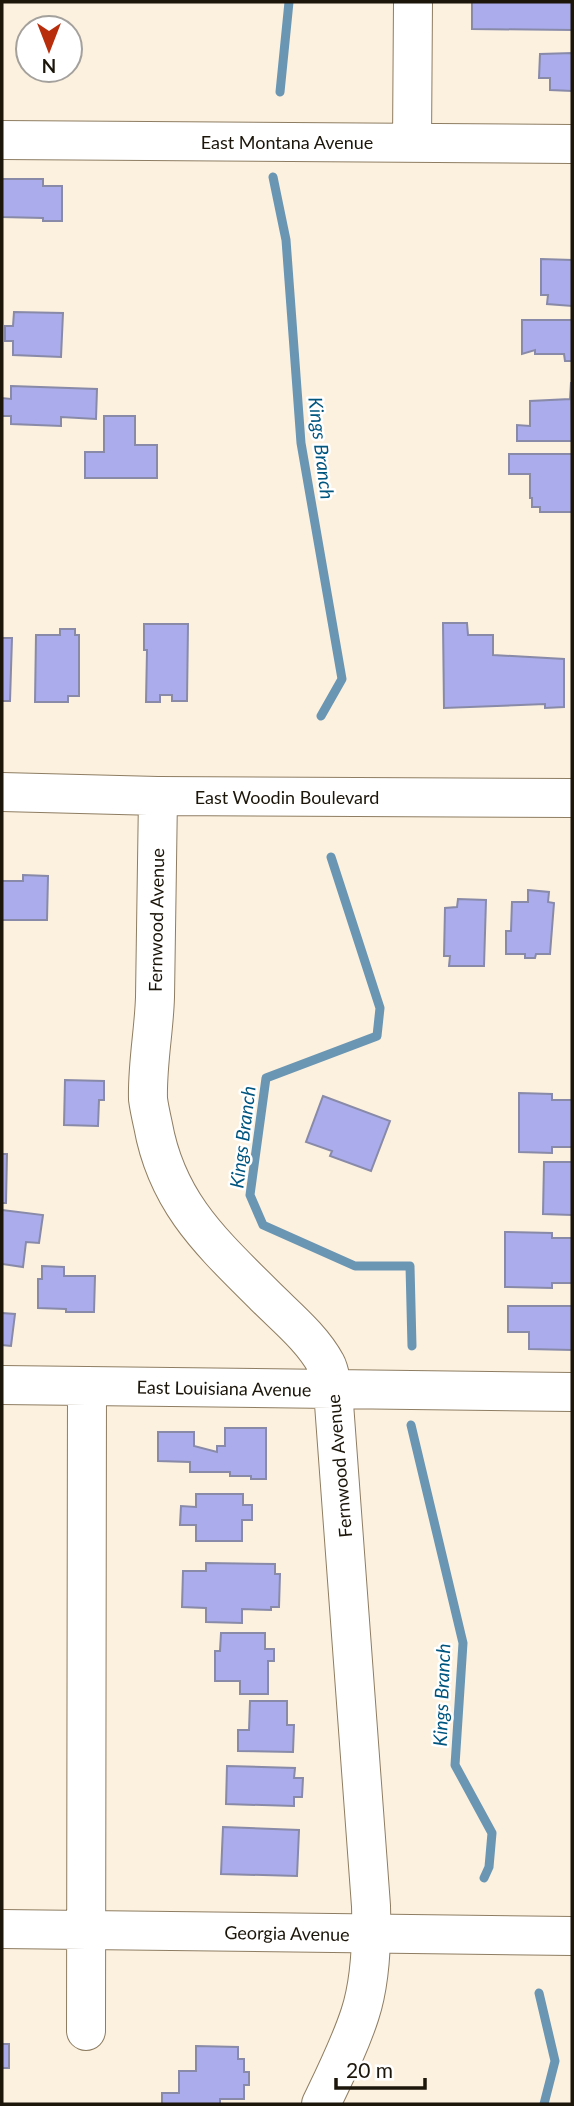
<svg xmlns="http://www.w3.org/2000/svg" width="574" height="2106" font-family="Lato,sans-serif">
<rect width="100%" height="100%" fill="#fcf1df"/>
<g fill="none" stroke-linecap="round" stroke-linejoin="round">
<path stroke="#6a96b3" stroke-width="9" d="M280 92 289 2
M273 177 286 240 301 443 342 679 321 716
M331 857 380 1008 377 1036 266 1078 250 1195 263 1225 355 1266H410L412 1346
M411 1425 463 1643 455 1765 492 1833 489 1867 484 1878
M539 1993 555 2061 544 2104"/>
</g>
<path fill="#aaacec" stroke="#888aa8" stroke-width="2" d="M472 2H572V30L472 29Z
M572 53V91L550 90V78H539L540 54Z
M2 179H43V186H62V221H43V218L2 217Z
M541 259 572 260V306L547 304 548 295H541Z
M14 312 63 313 61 357 13 355V341H5V326H13Z
M522 320H572V361H565L564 354H535V350L522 354Z
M571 382 572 441H517V425L530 426V401L570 399Z
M11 386 97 389 96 419 61 417V426L11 424V416H2V398L11 399Z
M104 416H135V445H157V478H85V452H104Z
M509 454H572V512H540V507H532V498H530V474H509Z
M443 623H467L468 635H493V655L564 659V707L545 708V704L444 708Z
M144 624H188L187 701H172V695H160V702H146L147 650H144Z
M60 629H75V635H79V696H68V702H35L36 635H60Z
M2 638H12L10 701H2Z
M23 875 48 876 47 920H2V881H23Z
M528 890 549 892 548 902 554 903 550 954H536L535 958H525V954H506V931H511L512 902H528Z
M458 899 486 900 484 966H449L450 956H444L445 908 457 907Z
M65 1080 104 1081V1100H99L98 1126 64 1125Z
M519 1093 552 1094V1100H572V1147H552V1153L519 1152Z
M323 1096 390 1121 371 1171 330 1156 332 1151 306 1142Z
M2 1154H7L6 1203H2Z
M544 1162H572V1215L543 1214Z
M2 1210 43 1215 39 1243 26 1242 23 1267 2 1264Z
M505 1232 552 1233V1238H572V1283H552V1288L505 1287Z
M42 1266 64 1267V1276H95L94 1312H66V1309L38 1308V1279H42Z
M508 1306H572V1350L529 1349V1332H508Z
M2 1313 15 1314 11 1346 2 1345Z
M225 1428H266V1479H251V1476H230V1472H190V1462L158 1461V1432H194V1446L217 1452V1446H225Z
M196 1494H243V1505H252V1520H242V1541H196V1525H180L181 1506 196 1507Z
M206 1563 275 1564V1574H280L279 1607H271V1610L242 1609V1623L206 1622V1608L182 1607 183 1571H206Z
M221 1633H265V1649H274V1661H268V1694H240V1681H215V1651H220Z
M250 1701H287V1725H294L293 1752 238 1751V1730H249Z
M227 1766 295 1768 294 1778H303L302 1797H294V1806L226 1804Z
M223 1827 299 1830 297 1876 221 1874Z
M2 2044H9V2068H2Z
M196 2046 238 2047V2059H244V2072H249V2085H244V2099H220V2104H162V2093H179V2071H196Z"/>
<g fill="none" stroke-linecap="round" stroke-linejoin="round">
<g stroke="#8e7d62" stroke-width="40">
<path id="minor" d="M2 140 572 144
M412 143 413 2
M2 792 158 796 572 798
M158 796 155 997C154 1031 147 1065 148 1099 149 1107 151 1116 153 1125 167 1203 212 1243 265 1296 286 1317 312 1338 326 1364 330 1371 331 1382 333 1390L371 1906C372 1941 371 1980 360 2014 350 2045 335 2075 321 2104
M2 1385 572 1392
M2 1929 572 1936
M86 2031 87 1386"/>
</g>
<use href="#minor" stroke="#fff" stroke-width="38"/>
</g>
<g text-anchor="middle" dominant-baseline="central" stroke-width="5" stroke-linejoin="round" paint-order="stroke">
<g font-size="18" fill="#1b150a" stroke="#fff">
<text x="287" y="142">East Montana Avenue</text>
<text x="287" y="797">East Woodin Boulevard</text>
<text transform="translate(156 920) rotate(-89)">Fernwood Avenue</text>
<text transform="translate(224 1388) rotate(1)">East Louisiana Avenue</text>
<text transform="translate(339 1466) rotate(-95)">Fernwood Avenue</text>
<text transform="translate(287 1933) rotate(1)">Georgia Avenue</text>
</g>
<g font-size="19" font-style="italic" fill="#00557f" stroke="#fff">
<text transform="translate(322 448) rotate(83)">Kings Branch</text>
<text transform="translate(242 1137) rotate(-83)">Kings Branch</text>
<text transform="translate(441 1695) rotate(-88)">Kings Branch</text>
</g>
</g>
<rect width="574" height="2106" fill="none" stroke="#1b150a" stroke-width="7"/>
<g transform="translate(49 49) rotate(180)"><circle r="33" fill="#ffffff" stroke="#a4a19d" stroke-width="2"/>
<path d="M0-5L12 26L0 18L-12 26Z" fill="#b82d0b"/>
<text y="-10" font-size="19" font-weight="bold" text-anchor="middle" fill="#1b150a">N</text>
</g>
<path d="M336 2078v10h89v-10" fill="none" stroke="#1b150a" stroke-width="3.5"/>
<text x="346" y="2078" font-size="21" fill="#1b150a" stroke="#ffffff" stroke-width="5" paint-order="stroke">20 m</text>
</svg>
